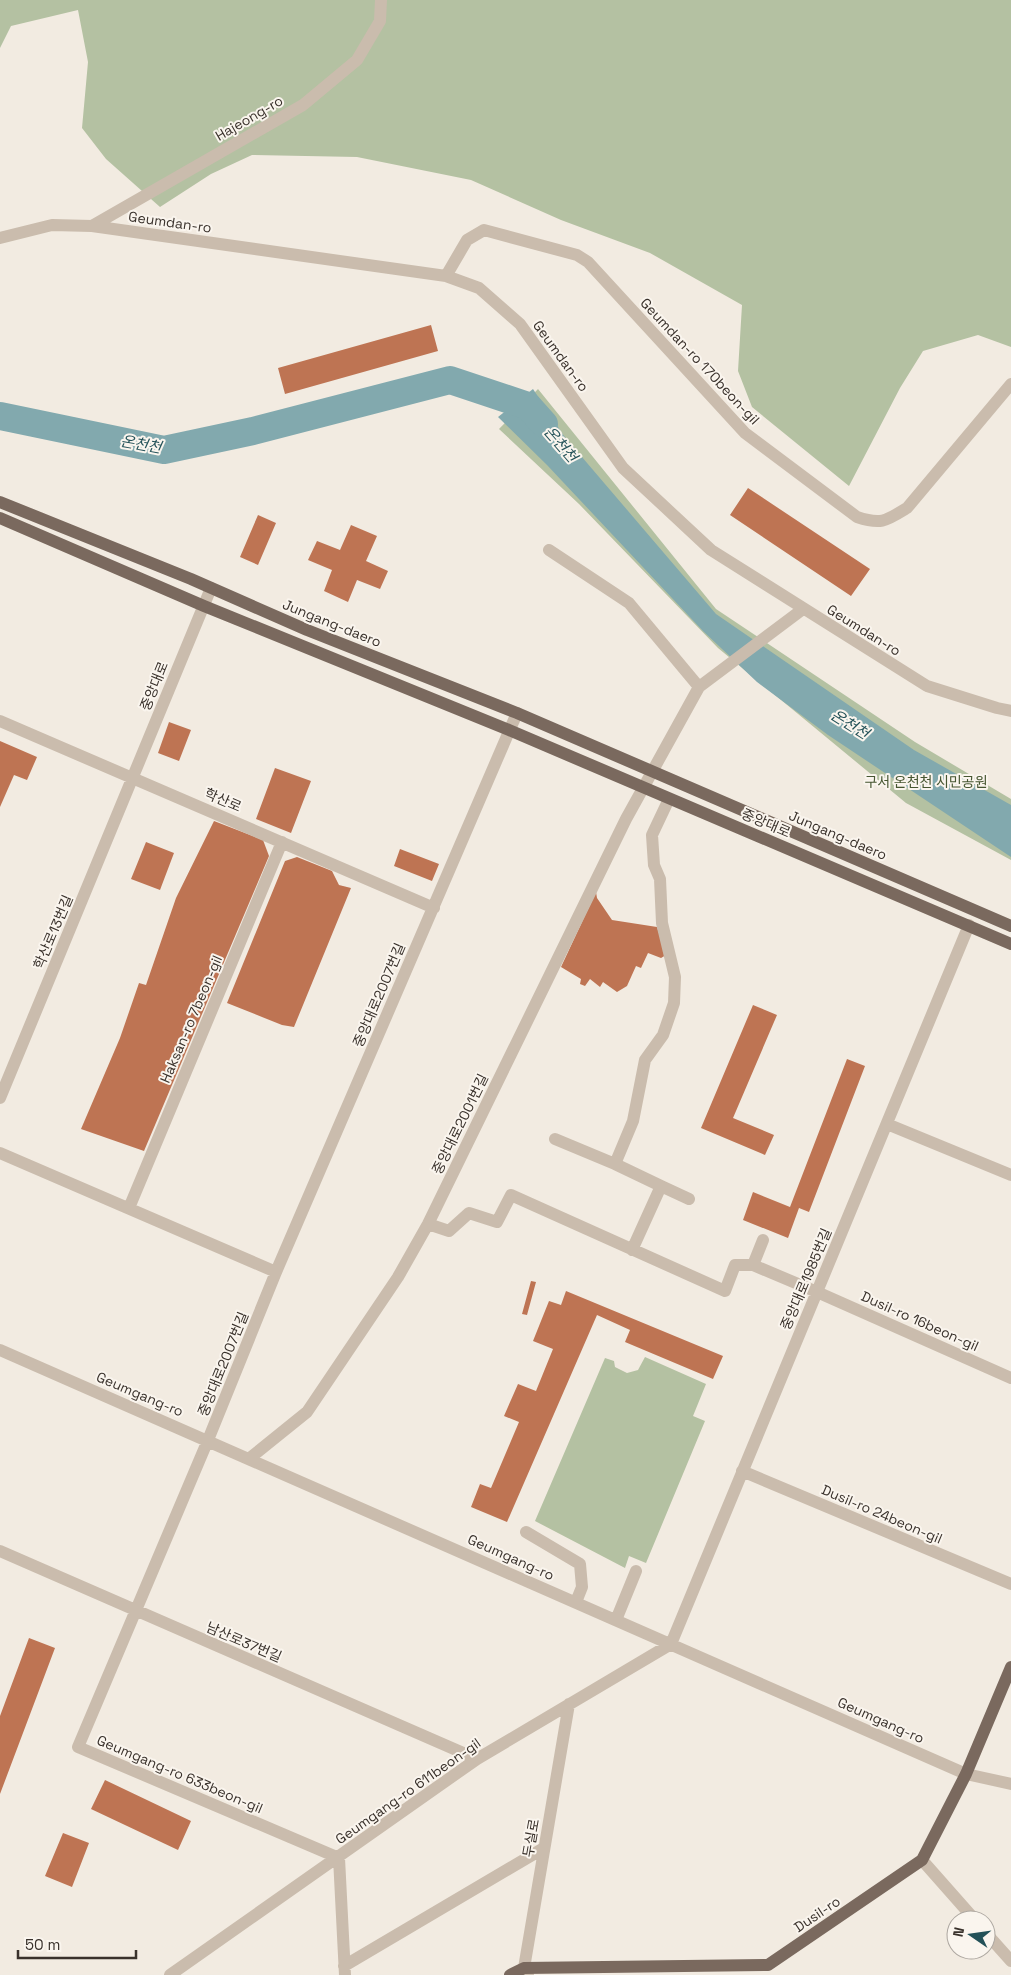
<svg xmlns="http://www.w3.org/2000/svg" width="1011" height="1975" font-family="'Space Grotesk','Noto Sans KR',sans-serif">
<rect width="100%" height="100%" fill="#f2ebe1"/>
<path fill="#b4c1a2" d="M0 0H1011V347L978 335 923 351 900 388 849 486 752 407 738 371 742 305 650 253 561 220 471 180 357 157 252 155 211 174 160 207 106 159 82 128 88 62 78 10 11 26 0 48Z
M538 389 716 609 915 742 1011 799V860L906 803 718 648 579 504 499 429Z
M645 1357 706 1384 693 1416 705 1421 646 1563 629 1556 625 1568 535 1521 605 1358 614 1361 615 1367 627 1373 638 1370Z"/>
<path fill="#82a9ae" d="M533 389 564 436 716 614 914 750 1011 805V857L828 735 757 682 703 631 547 465 498 417Z"/>
<g fill="none" stroke-linecap="round" stroke-linejoin="round">
<path stroke="#82a9ae" stroke-width="28" d="M0 416 164 450 253 431 450 380 528 406 544 424"/>
</g>
<path fill="#be7453" d="M431 325 438 351 285 394 278 368Z
M748 488 870 569 851 596 730 515Z
M258 515 276 523 258 565 240 557Z
M351 525 377 536 366 561 388 571 380 589 357 580 348 602 324 591 332 570 308 560 317 541 340 550Z
M169 722 191 730 179 761 158 753Z
M0 741 37 757 27 780 14 775 0 807Z
M275 768 311 781 291 833 256 819Z
M214 821 263 840 269 856 144 1151 81 1129 120 1038 139 983 146 985 176 898Z
M146 842 174 853 160 890 131 879Z
M400 849 439 864 432 881 394 866Z
M297 857 332 871 339 885 351 888 294 1027 282 1025 227 1003 285 861Z
M596 892 597 898 612 920 657 927 666 955 661 958 648 953 641 968 636 966 627 986 617 992 603 982 600 987 590 979 585 986 580 984 581 979 561 967Z
M753 1005 777 1015 733 1118 774 1135 765 1155 701 1128Z
M847 1059 865 1066 809 1212 799 1208 788 1238 743 1220 753 1192 790 1207Z
M531 1281 536 1282 527 1315 522 1314Z
M566 1291 723 1356 713 1379 625 1342 630 1330 597 1315 507 1522 471 1507 480 1484 491 1488 519 1422 504 1416 518 1384 536 1391 553 1349 533 1341 549 1301 561 1305Z
M29 1638 55 1648 0 1794V1716Z
M105 1780 191 1821 178 1850 91 1809Z
M63 1833 89 1843 72 1887 45 1876Z"/>
<g fill="none" stroke-linecap="round" stroke-linejoin="round">
<path stroke="#cabcad" stroke-width="12" d="M92 226 303 105 357 60 380 21 381 0
M0 238 52 225 92 226 446 276 479 288 520 324 623 468 711 550 927 686 997 708 1011 711
M446 276 467 240 484 230 577 255 588 262 745 433 857 517C881 525 886 521 907 508L1011 384
M549 550 629 603 699 687
M0 721 434 908
M0 1098 211 588
M887 1124 1011 1175
M555 1139 615 1164
M0 1153 276 1272
M661 1186 689 1199
M129 1208 282 842
M428 1224 449 1231 469 1213 497 1222 511 1195 725 1291 735 1265H753L817 1292 1011 1378
M632 1250 661 1186 615 1164 633 1121 645 1060 663 1035 674 1003 675 977 662 923 660 879 654 865 652 835 669 799
M753 1265 763 1240
M0 1350 966 1774 1011 1784
M250 1458 307 1412 398 1277 428 1224 626 819 699 687 803 609
M742 1471 1011 1584
M526 1532 580 1564 582 1587 576 1602
M0 1551 477 1759
M616 1620 636 1571
M922 1860 975 1920
M986 1933 1011 1961
M344 1966 544 1848
M170 1975 477 1759 671 1644 969 925
M345 1975 339 1858 78 1747 208 1440 276 1272 517 713
M528 1975 524 1968 569 1704"/>
<path stroke="#7a695e" stroke-width="12" d="M0 502 191 579 307 630 517 713 1011 926
M0 518 204 606 509 730 1011 944
M510 1975 524 1968 768 1965 922 1860 966 1774 1011 1667"/>
</g>
<g text-anchor="middle" dominant-baseline="central" stroke-width="4" stroke-linejoin="round" paint-order="stroke">
<g font-size="14" fill="#39312b" stroke="#faf5ee">
<text transform="translate(249 118) rotate(-30)">Hajeong-ro</text>
<text transform="translate(170 222) rotate(8)">Geumdan-ro</text>
<text transform="translate(561 356) rotate(54)">Geumdan-ro</text>
<text transform="translate(700 361) rotate(47)">Geumdan-ro 170beon-gil</text>
<text transform="translate(332 623) rotate(22)">Jungang-daero</text>
<text transform="translate(864 630) rotate(32)">Geumdan-ro</text>
<text transform="translate(154 686) rotate(-68)">중앙대로</text>
<text transform="translate(223 800) rotate(23)">학산로</text>
<text transform="translate(766 823) rotate(23)">중앙대로</text>
<text transform="translate(838 835) rotate(23)">Jungang-daero</text>
<text transform="translate(53 932) rotate(-67)">학산로13번길</text>
<text transform="translate(379 995) rotate(-67)">중앙대로2007번길</text>
<text transform="translate(191 1019) rotate(-67)">Haksan-ro 7beon-gil</text>
<text transform="translate(460 1124) rotate(-64)">중앙대로2001번길</text>
<text transform="translate(806 1279) rotate(-67)">중앙대로1985번길</text>
<text transform="translate(920 1321) rotate(24)">Dusil-ro 16beon-gil</text>
<text transform="translate(223 1364) rotate(-68)">중앙대로2007번길</text>
<text transform="translate(140 1394) rotate(23)">Geumgang-ro</text>
<text transform="translate(882 1514) rotate(23)">Dusil-ro 24beon-gil</text>
<text transform="translate(511 1557) rotate(24)">Geumgang-ro</text>
<text transform="translate(244 1642) rotate(23)">남산로37번길</text>
<text transform="translate(881 1720) rotate(24)">Geumgang-ro</text>
<text transform="translate(180 1774) rotate(23)">Geumgang-ro 633beon-gil</text>
<text transform="translate(408 1791) rotate(-35)">Geumgang-ro 611beon-gil</text>
<text transform="translate(531 1838) rotate(-80)">두실로</text>
<text transform="translate(817 1914) rotate(-34)">Dusil-ro</text>
</g>
<g font-size="14" fill="#465631" stroke="#faf5ee">
<text x="926" y="782">구서 온천천 시민공원</text>
</g>
<g font-size="15" font-style="italic" fill="#235158" stroke="#faf5ee">
<text transform="translate(141 444) rotate(10)">온천천</text>
<text transform="translate(561 444) rotate(49)">온천천</text>
<text transform="translate(850 724) rotate(32)">온천천</text>
</g>
</g>
<g transform="translate(971 1935) rotate(283)"><circle r="24" fill="#faf5ee" stroke="#ada7a0"/>
<path d="M0-4L9 19L0 12L-9 19Z" fill="#235158"/>
<text y="-8" font-size="14" font-weight="bold" text-anchor="middle" fill="#39312b">N</text>
</g>
<path d="M18 1950v8h118v-8" fill="none" stroke="#39312b" stroke-width="2.5"/>
<text x="25" y="1950" font-size="15" fill="#39312b" stroke="#faf5ee" stroke-width="4" paint-order="stroke">50 m</text>
</svg>
